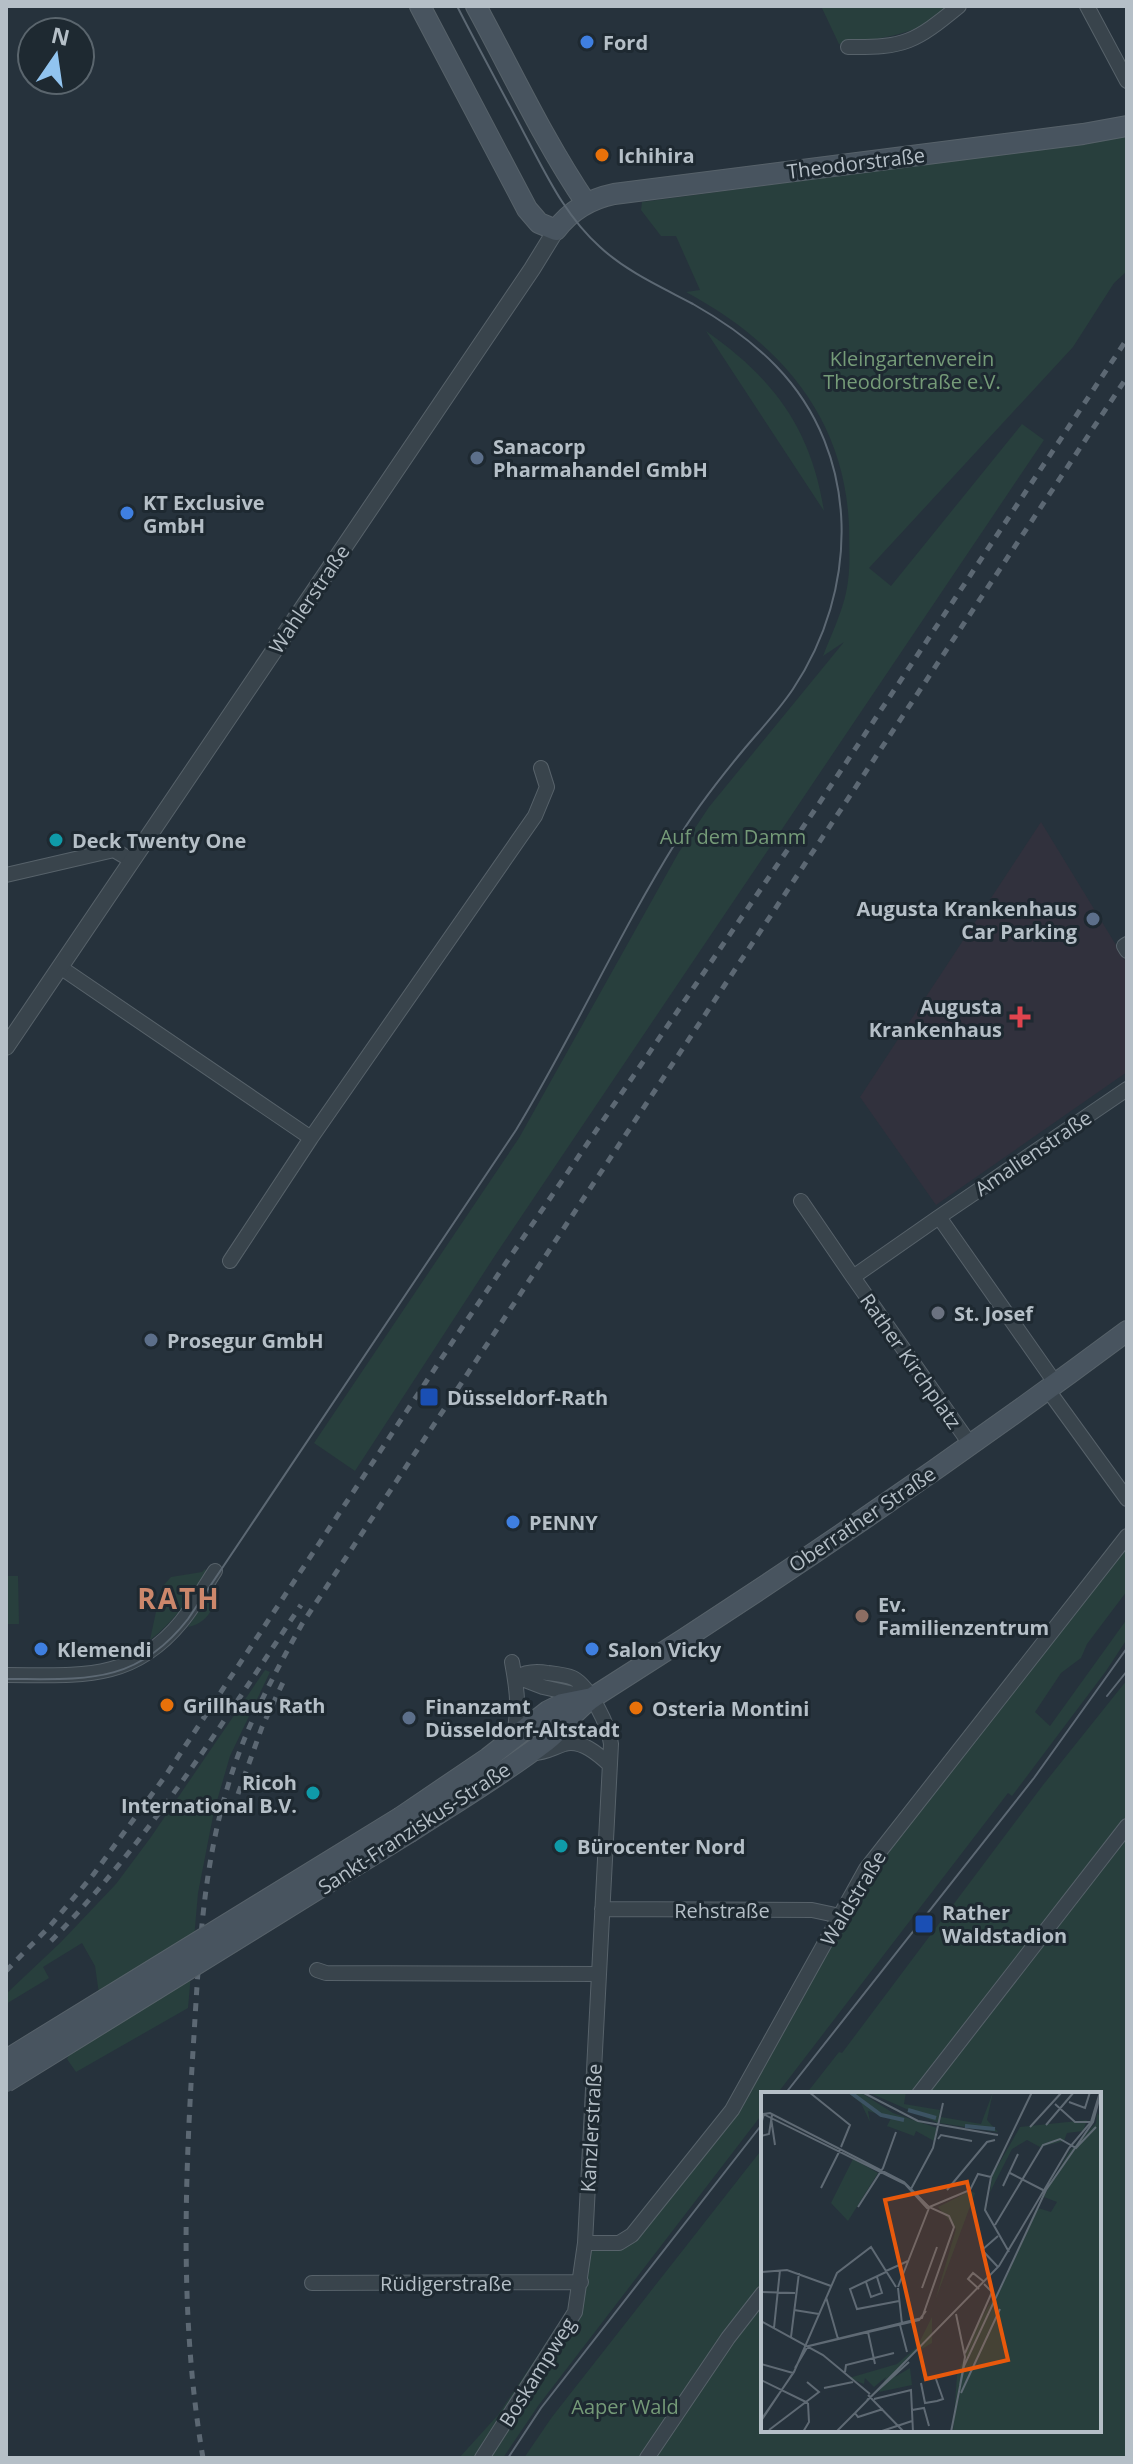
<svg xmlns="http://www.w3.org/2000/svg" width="1133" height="2464" font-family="'Open Sans',sans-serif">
<rect width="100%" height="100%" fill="#26323c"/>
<path fill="#31313d" d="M1041 822 1127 963V1072L936 1205 860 1097Z"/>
<path fill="#283f3d" d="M821 6H953C916 36 884 38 839 44Z
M1127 137V271L1114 283 1073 347 869 568 891 586 1022 424 1044 440 496 1254 355 1471 314 1443 519 1138 679 852 709 807 844 642 823 656C831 635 841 615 846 593 851 571 849 548 849 526 845 417 779 342 686 292L700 290 676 236H661L641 210 642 202Z
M706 331C773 378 811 428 824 511Z
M1127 1540V1591L1087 1644 1081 1658 1061 1673 1035 1712 1050 1726 1127 1619V1639L1106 1671 1012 1796 1008 1793 777 2094H763V2113L538 2406 503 2458H459L498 2415 570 2307 592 2249 619 2245 728 2119 870 1871Z
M205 1569 207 1572C190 1597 174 1622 150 1640L161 1588 171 1577 202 1572Z
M6 1576H18L19 1624H6Z
M212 1589 215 1590C216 1608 207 1623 188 1627Z
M265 1670 270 1672 230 1756 214 1811 198 1893 188 2008 76 2072 67 2059 99 1994 95 1966 82 1943 43 1967 49 1978 6 2004V1994L61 1942 116 1884 151 1837Z
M1127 1680V2458H524L552 2417 763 2148V2430H1099V2094H806L839 2052 842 2053 1043 1785Z"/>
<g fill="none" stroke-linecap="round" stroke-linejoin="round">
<g stroke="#57626a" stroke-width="16">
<path id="minor" d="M1087 6 1127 81
M848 47C905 48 915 42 959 6
M6 875 114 850 131 860
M1127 944 1124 946 1127 951
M60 967 311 1138
M801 1201 853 1277
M939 1217 1127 1089
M230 1261 311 1138 535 816 547 787 541 768
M1048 1390 1127 1499
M970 1444 853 1277 939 1217 1056 1384
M6 1675C77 1675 131 1683 181 1622 194 1606 204 1588 215 1571
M517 1677 543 1687 583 1696
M511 1741C521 1715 517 1689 512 1662
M533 1753C545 1753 552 1748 564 1744 581 1739 598 1754 610 1765
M602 1909 812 1910 840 1916
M317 1970 326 1973 598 1974
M919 2094 1127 1826
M585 2243H619L632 2235 732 2110 866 1869 1127 1536
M312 2283 581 2282
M482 2458 575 2312 585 2243 611 1744C609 1726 590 1687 573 1678 566 1675 556 1674 548 1673 537 1671 527 1671 517 1677
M647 2458 728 2338 763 2293"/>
</g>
<g stroke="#57626a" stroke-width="18">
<path id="tertiary" d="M6 1047 532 269 556 230"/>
</g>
<g stroke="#57626a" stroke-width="22">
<path id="secondary" d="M420 6 527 209 539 223 556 230C571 210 590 199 614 194L1083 134 1127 126
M476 6C512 72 544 141 586 203
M401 1817 488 1758 548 1711 562 1704 592 1698
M410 1832C456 1802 503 1774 546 1741 564 1727 577 1707 595 1696 777 1581 955 1459 1127 1331"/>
</g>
<use href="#minor" stroke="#39444c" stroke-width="14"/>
<use href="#tertiary" stroke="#39444c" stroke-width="16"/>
<use href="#secondary" stroke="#48545f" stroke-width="20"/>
<path stroke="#5c6873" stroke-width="2" d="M6 1679C83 1679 136 1686 188 1619L516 1130C573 1036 618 935 676 842 696 808 720 778 745 748 761 729 779 710 793 689 859 590 862 455 776 366 752 341 723 321 693 304 661 287 627 272 600 247 565 216 546 174 524 133 502 91 479 49 457 6
M1107 1696 1127 1671
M785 2094 1034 1778 1127 1648
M508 2458 541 2408 763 2123"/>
<path stroke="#5c6873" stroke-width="5" stroke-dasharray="8 8" stroke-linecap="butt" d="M238 1794 262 1727 286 1676
M51 1941C149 1841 223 1722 301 1605
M6 1971 50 1926 93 1875 166 1775 463 1326 814 811 1127 339
M203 2458C179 2318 185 2176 194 2035 199 1953 203 1869 227 1789 244 1730 272 1678 302 1624L1127 377"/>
<g stroke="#57626a" stroke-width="22" stroke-linecap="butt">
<path id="secondary-bridge" d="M6 2060 401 1817
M6 2082 410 1832"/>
</g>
<use href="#secondary-bridge" stroke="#48545f" stroke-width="20"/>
</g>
<g fill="#3f7fe0" stroke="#1e2931" stroke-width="3">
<circle cx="587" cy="42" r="8"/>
<circle cx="127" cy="513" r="8"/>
<circle cx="513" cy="1522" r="8"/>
<circle cx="41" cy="1649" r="8"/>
<circle cx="592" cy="1649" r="8"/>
</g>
<g fill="#e8710a" stroke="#1e2931" stroke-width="3">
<circle cx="602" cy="155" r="8"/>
<circle cx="167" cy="1705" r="8"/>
<circle cx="636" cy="1708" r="8"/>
</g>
<g fill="#5c6f8a" stroke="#1e2931" stroke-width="3">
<circle cx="477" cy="458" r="8"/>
<circle cx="1093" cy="919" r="8"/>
<circle cx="151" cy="1340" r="8"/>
<circle cx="409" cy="1718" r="8"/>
</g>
<g fill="#0f9aa8" stroke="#1e2931" stroke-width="3">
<circle cx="56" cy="840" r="8"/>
<circle cx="313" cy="1793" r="8"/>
<circle cx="561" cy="1846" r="8"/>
</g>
<path fill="#e0444e" stroke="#1e2931" stroke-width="3" d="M1016 1005h8v8h8v8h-8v8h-8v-8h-8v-8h8z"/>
<circle fill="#6b7280" stroke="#1e2931" stroke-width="3" cx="938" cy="1313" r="8"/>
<g fill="#1a4fb4" stroke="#1e2931" stroke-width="3">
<rect x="419" y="1387" width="20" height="20" rx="4"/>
<rect x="914" y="1914" width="20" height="20" rx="4"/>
</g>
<circle fill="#8d6e63" stroke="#1e2931" stroke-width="3" cx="862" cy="1616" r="8"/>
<g text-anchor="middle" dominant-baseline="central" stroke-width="6" stroke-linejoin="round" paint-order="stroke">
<g font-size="20" font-weight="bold" fill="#b5bfc7" stroke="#1e2931" text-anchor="start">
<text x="603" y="42">Ford</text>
<text x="618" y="155">Ichihira</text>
<text x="493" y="446">Sanacorp<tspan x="493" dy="23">Pharmahandel GmbH</tspan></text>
<text x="143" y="502">KT Exclusive<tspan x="143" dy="23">GmbH</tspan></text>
<text x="72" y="840">Deck Twenty One</text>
<text x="1077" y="908" text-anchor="end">Augusta Krankenhaus<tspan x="1077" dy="23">Car Parking</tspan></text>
<text x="1002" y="1006" text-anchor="end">Augusta<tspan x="1002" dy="23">Krankenhaus</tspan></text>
<text x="954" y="1313">St. Josef</text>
<text x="167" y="1340">Prosegur GmbH</text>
<text x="447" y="1397">Düsseldorf-Rath</text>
<text x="529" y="1522">PENNY</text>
<text x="878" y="1604">Ev.<tspan x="878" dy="23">Familienzentrum</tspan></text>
<text x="57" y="1649">Klemendi</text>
<text x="608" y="1649">Salon Vicky</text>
<text x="183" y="1705">Grillhaus Rath</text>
<text x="425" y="1706">Finanzamt<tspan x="425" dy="23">Düsseldorf-Altstadt</tspan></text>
<text x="652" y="1708">Osteria Montini</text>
<text x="297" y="1782" text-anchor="end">Ricoh<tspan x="297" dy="23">International B.V.</tspan></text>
<text x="577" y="1846">Bürocenter Nord</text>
<text x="942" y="1912">Rather<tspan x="942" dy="23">Waldstadion</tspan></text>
</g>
<g font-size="20" fill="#b5bfc7" stroke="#1e2931">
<text transform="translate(856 163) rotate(-7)">Theodorstraße</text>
<text transform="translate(309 599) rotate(-56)">Wahlerstraße</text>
<text transform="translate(1033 1153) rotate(-34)">Amalienstraße</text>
<text transform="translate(911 1361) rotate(55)">Rather Kirchplatz</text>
<text transform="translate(862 1519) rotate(-34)">Oberrather Straße</text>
<text transform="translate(414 1828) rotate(-33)">Sankt-Franziskus-Straße</text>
<text transform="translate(853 1898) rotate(-59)">Waldstraße</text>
<text x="722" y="1910">Rehstraße</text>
<text transform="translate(591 2128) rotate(-87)">Kanzlerstraße</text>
<text x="446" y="2283">Rüdigerstraße</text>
<text transform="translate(537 2372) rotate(-58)">Boskampweg</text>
</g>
<g font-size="20" fill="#759b78" stroke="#1e2931">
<text x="912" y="358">Kleingartenverein<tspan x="912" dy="23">Theodorstraße e.V.</tspan></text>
<text x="733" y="836">Auf dem Damm</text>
<text x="625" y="2406">Aaper Wald</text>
</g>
<g font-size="28" font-weight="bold" letter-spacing="2" fill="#cc876b" stroke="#1e2931">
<text x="179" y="1598">RATH</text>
</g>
</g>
<g transform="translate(761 2092)">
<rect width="340" height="340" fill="#26323c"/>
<path d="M86 0H99L132 21 176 36 173 49 155 39 153 44 126 34 124 38 130 26 107 19 109 30 100 11ZM107 0H145L143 12 179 18 177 31ZM232 0 226 28 237 40 179 31 180 25 220 32ZM336 21 340 26V340H192L196 283 218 230 238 196 198 287 277 116 290 120 296 110 283 105 288 94 308 60 335 31ZM326 28 322 39 306 41 303 49 279 55 266 48 251 57 229 100 231 84 259 35ZM92 67 117 81 87 129 70 111ZM209 99 214 101 174 209 195 137 177 115ZM171 225V251L150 263 134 285 149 276 151 293 118 300 125 285 113 295 104 286 103 292 88 286 136 272 156 255Z" fill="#283f3d"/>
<path fill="none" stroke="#3c5363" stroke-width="4" d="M89 0 120 23 143 28M147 18 175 26M204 34 234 37"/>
<path fill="none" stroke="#5f6a74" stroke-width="2" d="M48 0 89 33 80 55M101 0 157 29 237 43M308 10 324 16 329 0M294 12 314 30H329M0 21 144 92 166 116 209 98 217 82 230 85 224 118 248 160M10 26 14 53M0 32 3 22 9 21 143 90 168 115 188 124 193 135 161 226 47 254 34 276M285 33 313 0M269 35 301 0M0 44 8 42 11 23M177 47 180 43 211 49M249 81 282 98M230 85 271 0M242 94 257 62M60 96 79 58M150 97 172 56 182 11M186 98 226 50 234 48M97 115 122 76 135 40M234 133 282 53 299 47 315 56 335 35M237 144 221 158 237 175M125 179 147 169M0 180 26 178 70 194M125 180 89 197 96 217 138 209M105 190 110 205 121 201 116 185M137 195 168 116M137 196 141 232M161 196 176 155M218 197 207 187 212 181 222 189M0 200 34 201M65 205 77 247M33 218 58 222M195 222 204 265 199 294M0 229 62 263 109 302M139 233 146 260M13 236 19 178M107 240 114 272M30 245 38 181M48 254 158 228 165 219M204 261 231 200 223 192M0 272 32 281M84 280 85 273 133 261M0 288 47 311M160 291 164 311 176 309 182 307 175 287M63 296 92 290M200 301 239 217M107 303 143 340M113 307 150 298 152 340M106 308 148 270M151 318 163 316 168 334M94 321 97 325 122 317M94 321 238 174 308 56 330 30 339 0M0 328 33 280 76 181 110 155 135 195M0 329 34 278M8 338 58 300 46 290M42 340 48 330 47 311M75 340 96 319M118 340 151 329M190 340 203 274 285 98 332 30 340 0"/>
<path fill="#e8590c" fill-opacity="0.15" stroke="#e8590c" stroke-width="4" d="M206 90 247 268 165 287 124 108Z"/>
<rect width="340" height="340" fill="none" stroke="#b5bfc7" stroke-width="4"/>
</g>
<rect width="1133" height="2464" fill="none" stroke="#b5bfc7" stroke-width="16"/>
<g transform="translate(56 56) rotate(13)"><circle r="38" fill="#1e2931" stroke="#5a656d" stroke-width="2"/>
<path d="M0-6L14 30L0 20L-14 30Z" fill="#91c4f0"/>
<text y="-12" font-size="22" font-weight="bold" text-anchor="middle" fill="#b5bfc7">N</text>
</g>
</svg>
